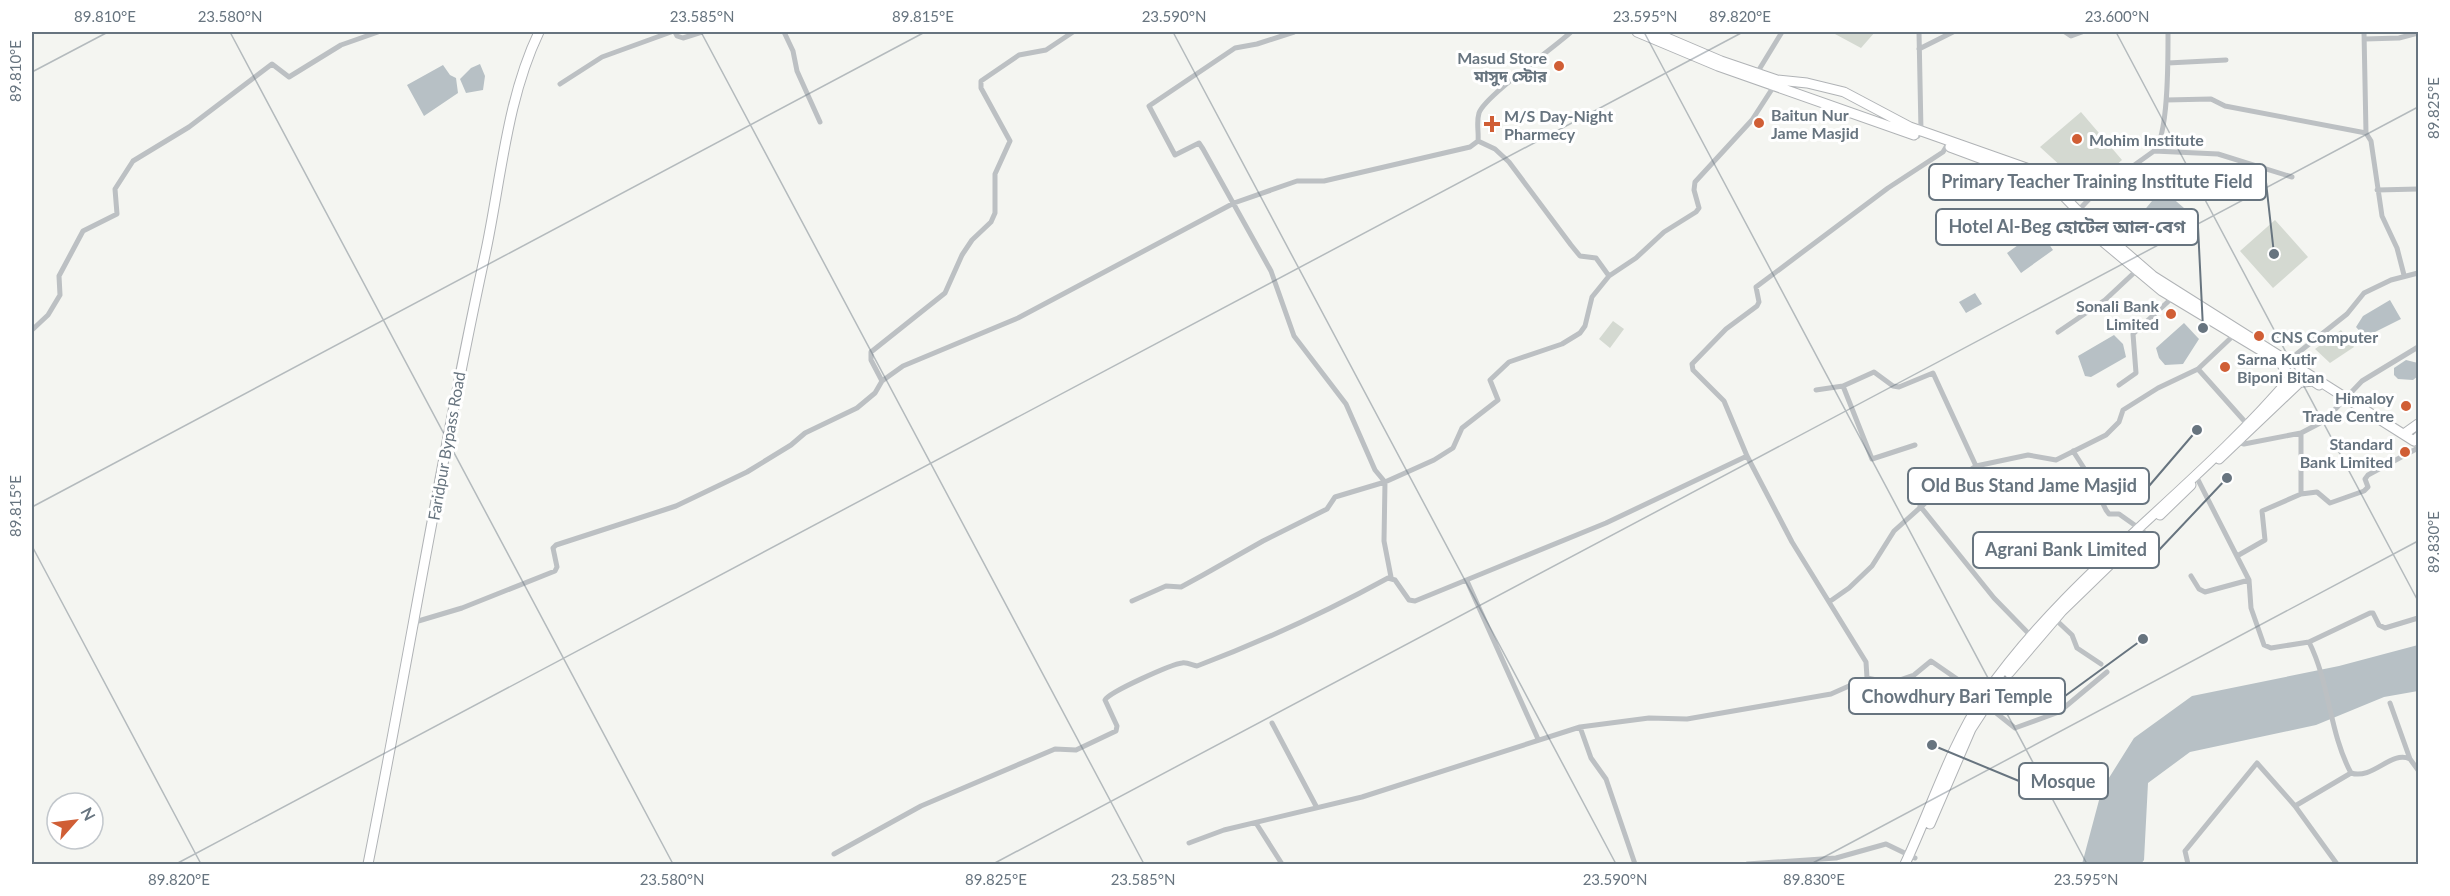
<svg xmlns="http://www.w3.org/2000/svg" width="2450" height="896" font-family="Lato,'Noto Sans Bengali',sans-serif">
<rect width="100%" height="100%" fill="#f4f5f1"/>
<path fill="#d4d9d1" d="M1838 32H1875L1861 48 1835 34Z
M2081 112 2122 160 2087 190 2040 147Z
M2275 220 2308 257 2273 288 2240 251Z
M1613 321 1624 329 1610 348 1599 339Z
M2341 330 2354 347 2330 363 2315 349Z"/>
<path fill="#b7c0c5" d="M480 64 485 76 483 90 466 93 460 79 471 68Z
M443 65 450 75 456 78 458 93 424 116 407 85Z
M2162 189 2184 208 2154 244 2132 225Z
M2039 230 2053 250 2021 273 2007 253Z
M1975 293 1982 304 1966 313 1959 302Z
M2390 300 2401 319 2365 337 2356 327 2363 316Z
M2184 323 2199 339 2183 364 2165 365 2159 358 2156 348Z
M2114 335 2123 344 2126 357 2091 377 2085 376 2078 356Z
M2406 360 2418 363V376L2413 380 2398 379 2394 375V368Z
M2418 645V691L2384 697 2316 725 2190 752 2148 783 2144 860 2141 864H2082L2102 789 2134 738 2192 696 2339 666Z"/>
<g fill="none" stroke-linecap="round" stroke-linejoin="round">
<g stroke="#b0b3b6" stroke-width="11">
<path id="trunk" d="M1637 32 1718 66 1914 135
M1653 32 1721 61 1777 80 1807 83 1844 92 1910 127 2032 170 2052 184 2078 211 2153 276 2414 441 2418 437
M1950 147 2028 176 2054 195
M2089 230 2162 291 2280 362 2294 383 2313 381 2319 385
M2404 434 2418 424
M2219 459 2300 382
M2160 515 2191 485
M2009 673 2062 611 2129 546
M1930 824 1971 729 1997 689
M368 864C408 662 441 457 485 255 501 181 506 101 539 32
M1905 864C1931 809 1950 747 1984 696 2069 573 2196 490 2292 376"/>
</g>
<path stroke="#bcc0c3" stroke-width="5" d="M675 32 677 36 683 38 702 32
M784 32 793 51 797 71 820 122
M2065 32 2071 36 2082 32
M2364 32 2366 133
M2365 39 2399 38 2418 33
M1919 49 1953 32
M2168 63 2226 60
M1757 73 1782 32
M560 84 602 57 671 32
M2166 100 2211 99 2225 106 2366 133 2371 141 2382 216 2397 248 2404 275
M1918 136 1921 131 1919 32
M1478 141 1495 149 1509 162 1571 245 1580 256 1596 258 1609 276
M1949 142 1943 152 1888 188 1756 287 1759 302 1757 306 1726 329 1692 364 1693 370 1724 401 1747 456 1792 542 1829 602 1849 588 1872 566 1894 531 1941 489 1976 466 2028 455 2056 460 2106 435 2119 422 2123 410 2158 388 2198 369 2235 334
M2154 151 2218 154 2292 177
M2377 190 2418 189
M2074 215 2094 194 2154 151C2169 136 2168 55 2168 32
M32 330 48 315 60 295 59 276 83 231 117 214 115 189 133 161 189 127 272 64 289 77 341 45 378 32
M2058 332 2105 300 2136 271
M2289 360 2347 314 2364 293 2391 280 2418 273
M2198 369 2247 424
M882 381 871 360V352L945 293 962 255 972 240 991 222 995 213V174L1010 141 981 88V81L1019 55 1046 50 1073 32
M2119 385 2136 373 2133 334 2172 298
M1843 386 1872 459 1915 445
M1816 390 1843 386 1874 372 1893 386 1899 387 1933 373 1976 466
M2237 442 2244 444 2301 433
M2073 451 2091 479 2106 510 2109 514H2119L2143 531
M2195 474 2249 580 2251 608 2264 645 2271 648 2309 642C2330 684 2329 732 2351 773
M2301 494 2317 492 2330 503 2364 491 2368 487 2365 479 2368 475 2418 448
M1920 506 1994 598 2033 638
M2237 556 2265 540 2262 511 2301 494V433L2324 421 2362 381 2418 347
M2191 576 2199 589 2205 592 2249 580
M1391 577 1384 541 1385 482 1434 460 1453 448 1462 428 1498 400 1490 380 1509 362 1562 344 1580 333 1585 326 1592 297 1609 276 1636 258 1664 232 1696 212 1699 208 1694 190 1695 182 1752 120 1774 86
M1467 581 1538 739
M1132 601 1166 586 1181 587 1203 575 1263 541 1327 509 1335 497 1385 482 1375 470 1346 404 1294 336 1271 271 1203 149 1199 143 1175 155 1149 106 1235 48 1257 44 1294 32
M1829 602 1866 662 1867 678
M2055 619 2072 635 2077 648 2101 664
M415 622 462 608 555 571 557 567 553 548 556 545 676 506 747 472 791 445 805 433 857 408 875 393 882 381 903 366 1018 318 1234 203 1297 181H1324L1470 147 1478 141C1479 132 1476 123 1479 113 1485 96 1554 48 1571 32
M2309 642 2370 613H2373L2379 625 2385 628 2418 618
M2390 703 2410 759
M1272 723 1316 806
M1580 727 1591 758 1606 779 1635 864
M2295 806 2351 773C2373 780 2391 750 2410 759L2418 770
M1256 823 1282 864
M1189 843 1224 830 1362 797 1580 727 1649 718 1687 719 1831 694 1867 678 1891 683 1914 675 1931 661 1989 701 1990 708 2015 728 2059 712 2107 672
M834 854 921 806 1055 749 1076 750 1116 731 1117 726 1105 700C1109 692 1172 664 1182 663 1187 662 1192 665 1197 666 1263 641 1326 612 1388 578L1395 580 1409 600 1415 601 1606 523 1747 456
M1747 864 1836 858 1886 844 1915 858
M2188 864 2185 851 2257 763 2295 806 2337 864"/>
<use href="#trunk" stroke="#fff" stroke-width="9"/>
</g>
<path fill="none" stroke="#67747f" stroke-width="1.5" stroke-opacity="0.45" d="M230 32 673 864M701 32 1144 864M1173 32 1616 864M1644 32 2087 864M2116 32 2418 601M32 72 108 32M32 507 925 32M32 546 201 864M176 864 1743 32M993 864 2418 107M1811 864 2418 541"/>
<g fill="#d05e35" stroke="#fff" stroke-width="2">
<circle cx="1559" cy="66" r="6"/>
<circle cx="1759" cy="123" r="6"/>
<path d="M1489 115h6v6h6v6h-6v6h-6v-6h-6v-6h6z"/>
<circle cx="2077" cy="139" r="6"/>
<circle cx="2171" cy="314" r="6"/>
<circle cx="2259" cy="336" r="6"/>
<circle cx="2225" cy="367" r="6"/>
<circle cx="2406" cy="406" r="6"/>
<circle cx="2405" cy="452" r="6"/>
</g>
<g text-anchor="middle" dominant-baseline="central" stroke-width="6" stroke-linejoin="round" paint-order="stroke">
<g font-size="16" font-weight="bold" fill="#67747f" stroke="#fff" text-anchor="start">
<text x="1547" y="57" text-anchor="end">Masud Store<tspan x="1547" dy="18">মাসুদ স্টোর</tspan></text>
<text x="1771" y="114">Baitun Nur<tspan x="1771" dy="18">Jame Masjid</tspan></text>
<text x="1504" y="115">M/S Day-Night<tspan x="1504" dy="18">Pharmecy</tspan></text>
<text x="2089" y="139">Mohim Institute</text>
<text x="2159" y="305" text-anchor="end">Sonali Bank<tspan x="2159" dy="18">Limited</tspan></text>
<text x="2271" y="336">CNS Computer</text>
<text x="2237" y="358">Sarna Kutir<tspan x="2237" dy="18">Biponi Bitan</tspan></text>
<text x="2394" y="397" text-anchor="end">Himaloy<tspan x="2394" dy="18">Trade Centre</tspan></text>
<text x="2393" y="443" text-anchor="end">Standard<tspan x="2393" dy="18">Bank Limited</tspan></text>
</g>
<g font-size="16" fill="#67747f" stroke="#fff">
<text transform="translate(446 446) rotate(-80)">Faridpur Bypass Road</text>
</g>
</g>
<path fill="none" stroke="#67747f" stroke-width="2" d="M2274 254L2266 182M2203 328L2198 227M2197 430L2149 486M2227 478L2159 550M2143 639L2065 696M1932 745L2019 781"/>
<g fill="#67747f" stroke="#fff" stroke-width="2">
<circle cx="2274" cy="254" r="6"/>
<circle cx="2203" cy="328" r="6"/>
<circle cx="2197" cy="430" r="6"/>
<circle cx="2227" cy="478" r="6"/>
<circle cx="2143" cy="639" r="6"/>
<circle cx="1932" cy="745" r="6"/>
</g>
<g fill="#fff" stroke="#67747f" stroke-width="2">
<rect x="1929" y="164" width="337" height="36" rx="6"/>
<rect x="1936" y="209" width="262" height="36" rx="6"/>
<rect x="1908" y="468" width="241" height="36" rx="6"/>
<rect x="1973" y="532" width="186" height="36" rx="6"/>
<rect x="1849" y="678" width="216" height="36" rx="6"/>
<rect x="2019" y="763" width="89" height="36" rx="6"/>
</g>
<g font-size="18" text-anchor="middle" font-weight="bold" fill="#67747f">
<text x="2097" y="188">Primary Teacher Training Institute Field</text>
<text x="2067" y="233">Hotel Al-Beg হোটেল আল-বেগ</text>
<text x="2029" y="492">Old Bus Stand Jame Masjid</text>
<text x="2066" y="556">Agrani Bank Limited</text>
<text x="1957" y="703">Chowdhury Bari Temple</text>
<text x="2063" y="788">Mosque</text>
</g>
<rect width="2450" height="896" fill="none" stroke="#ffffff" stroke-width="66"/>
<g transform="translate(75 821) rotate(62)"><circle r="28" fill="#ffffff" stroke="#c2c7cc" stroke-width="1.5"/>
<path d="M0-4.5L10 22L0 15L-10 22Z" fill="#d05e35"/>
<text y="-9" font-size="16" font-weight="bold" text-anchor="middle" fill="#67747f">N</text>
</g>
<rect x="33" y="33" width="2384" height="830" fill="none" stroke="#67747f" stroke-width="2"/>
<g font-size="15" text-anchor="middle" fill="#67747f">
<text x="105" y="22">89.810°E</text>
<text x="230" y="22">23.580°N</text>
<text x="702" y="22">23.585°N</text>
<text x="923" y="22">89.815°E</text>
<text x="1174" y="22">23.590°N</text>
<text x="1645" y="22">23.595°N</text>
<text x="1740" y="22">89.820°E</text>
<text x="2117" y="22">23.600°N</text>
<text transform="translate(16 71) rotate(-90)" y="5">89.810°E</text>
<text transform="translate(2434 108) rotate(-90)" y="5">89.825°E</text>
<text transform="translate(16 506) rotate(-90)" y="5">89.815°E</text>
<text transform="translate(2434 542) rotate(-90)" y="5">89.830°E</text>
<text x="179" y="885">89.820°E</text>
<text x="672" y="885">23.580°N</text>
<text x="996" y="885">89.825°E</text>
<text x="1143" y="885">23.585°N</text>
<text x="1615" y="885">23.590°N</text>
<text x="1814" y="885">89.830°E</text>
<text x="2086" y="885">23.595°N</text>
</g>
</svg>
